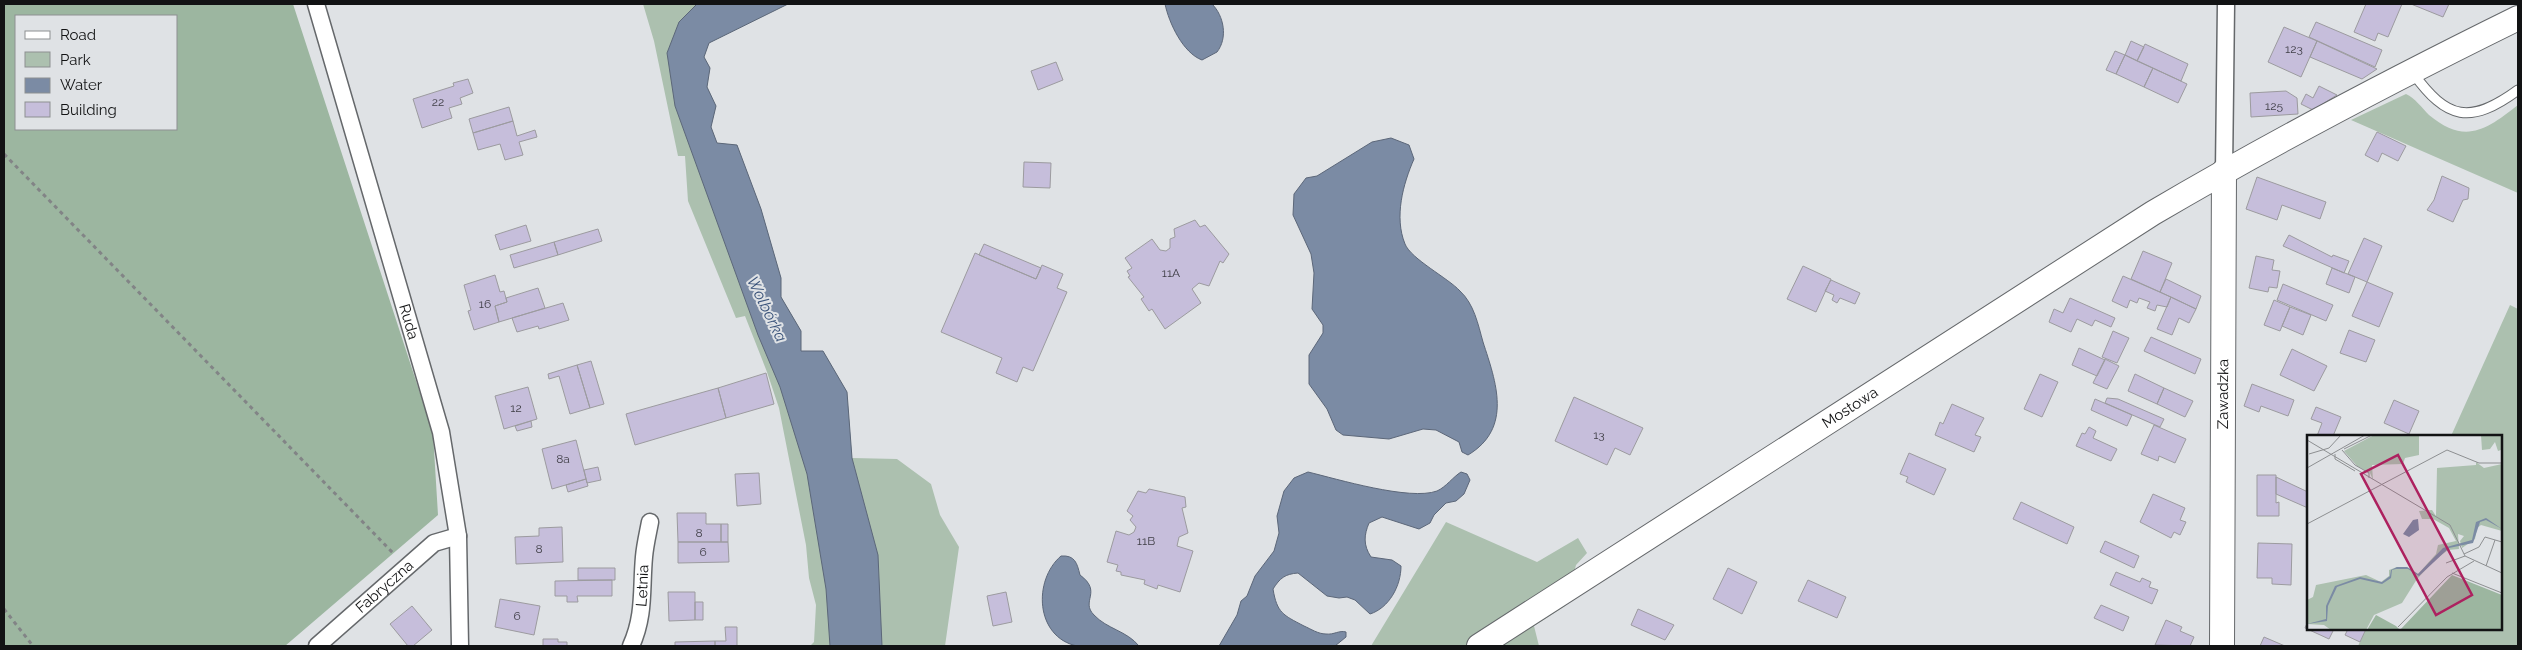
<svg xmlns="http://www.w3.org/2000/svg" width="2522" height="650" font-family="Raleway,sans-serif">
<rect width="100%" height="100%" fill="#dfe2e5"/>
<path fill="#acc0af" d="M643 4H788L709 43 704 57 710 68 707 87 716 106 711 127 717 143 737 145 761 209 781 278V297L801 331V351H823L847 392 852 458 897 459 931 484 940 515 959 547 945 646H810L814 642 816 605 809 578 806 545 779 408 767 372 745 316 736 318 688 201 685 156H678L654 41Z
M2406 94C2415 98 2422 108 2429 115 2465 145 2486 130 2518 105V193L2351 120Z
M2510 305 2518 309V646H2358L2366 629H2501V436H2451Z
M1446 522 1537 562 1578 538 1587 553 1576 565 1565 606 1534 626 1539 646H1371Z"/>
<path fill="#9cb6a0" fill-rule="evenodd" d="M4 4H293L433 433 438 515 285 646H4ZM16 16H176V129H16Z"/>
<path fill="#7b8ba4" stroke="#5c6779" d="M697 4H788L709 43 704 57 710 68 707 87 716 106 711 127 717 143 737 145 761 209 781 278V297L801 331V351H823L847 392 852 458 878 555 882 646H830L826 589 807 474 780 387 758 335 675 106 667 53 679 22Z
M1165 4H1212C1224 16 1228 38 1217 52L1202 60C1183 53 1169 23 1165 4Z
M1391 138 1409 145 1414 159C1403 184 1394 217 1405 244 1411 259 1448 278 1460 291 1474 304 1478 324 1483 342 1496 382 1513 428 1468 455L1462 452 1459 442 1436 430 1423 429 1389 439 1343 435 1336 430 1327 409 1309 384V355L1323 333V325L1312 309 1314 273 1311 254 1293 215 1294 194 1306 178 1317 176 1372 142Z
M1308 472C1337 479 1410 501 1437 491 1446 487 1453 477 1461 472L1467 474 1470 480 1464 494 1456 501 1446 503 1434 515 1430 523 1419 529 1382 517 1369 523C1364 535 1363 545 1371 557L1392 560 1401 566C1401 586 1389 608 1370 614L1355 600 1347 597 1339 598 1327 596 1298 573C1285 574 1280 578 1273 589 1277 613 1283 615 1304 626 1311 629 1318 634 1326 634 1334 635 1339 630 1346 632V637L1335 646H1219L1237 615 1241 601 1247 596 1255 576 1274 551 1279 533 1277 516 1284 491 1294 478Z
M1061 556C1075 555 1077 563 1080 575 1103 592 1080 601 1094 615 1107 629 1127 631 1139 646 1121 646 1094 650 1077 646 1035 637 1033 580 1061 556Z"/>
<path fill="#c6bedb" stroke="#9c9b9f" d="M2366 4H2402L2388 37 2378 33 2375 41 2354 32Z
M2411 4H2449L2443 17Z
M2316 22 2382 50 2375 67 2309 37Z
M2284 27 2317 41 2301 77 2268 62Z
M2131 41 2144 47 2137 61 2125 55Z
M2317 41 2377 69 2362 79 2310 57Z
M2145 44 2188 64 2181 81 2137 61Z
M2115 51 2125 55 2116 74 2106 70Z
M2125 55 2153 68 2144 87 2116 74Z
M1056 62 1063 80 1038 90 1031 71Z
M2153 68 2187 84 2178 103 2144 87Z
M468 79 473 93 460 98 462 104 449 108 452 118 422 128 413 99 454 86 453 83Z
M2319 86 2337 95 2313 110 2301 104 2306 94 2313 98Z
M2286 91 2297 98 2298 114 2251 117 2250 93Z
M509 107 513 121 473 133 469 119Z
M513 121 517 136 535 130 537 137 519 142 523 155 505 160 500 144 478 150 473 133Z
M2377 132 2406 146 2398 161 2382 153 2378 162 2365 155Z
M1024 162 1051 163 1050 188 1023 187Z
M2442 176 2469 188 2468 199 2463 200 2453 222 2427 210 2434 200Z
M2257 177 2326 202 2320 219 2282 205 2277 220 2246 209Z
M1195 220 1200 227 1205 225 1229 254 1223 263 1220 261 1209 286 1199 283 1192 289 1201 303 1165 329 1152 309 1149 311 1141 299 1144 297 1128 277 1130 276 1127 271 1132 268 1125 258 1152 239 1160 250 1166 251 1170 248V239L1175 237 1174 229Z
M526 225 531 241 500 250 495 235Z
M598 229 602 241 558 255 554 242Z
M2289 235 2332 257 2333 255 2349 261 2344 273 2283 246Z
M2364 238 2382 246 2367 282 2348 274Z
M554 242 558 255 514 268 510 255Z
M984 244 1041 268 1036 279 979 255Z
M2143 251 2172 263 2160 292 2131 279Z
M975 253 1036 279 1042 265 1063 274 1057 288 1067 292 1033 371 1023 367 1017 382 996 373 1002 358 941 332Z
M2256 256 2274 260 2272 270 2280 271 2277 288 2269 287 2268 292 2249 288Z
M1803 266 1831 279 1816 312 1787 299Z
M2332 268 2355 277 2349 293 2326 284Z
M495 275 500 292 504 291 507 302 495 306 499 322 474 330 468 311 471 310 464 285Z
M2123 276 2171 297 2167 307 2157 305 2155 311 2147 308 2150 302 2139 298 2137 303 2130 300 2127 308 2112 301Z
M2166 279 2201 296 2196 309 2160 292Z
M1831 280 1860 293 1855 304 1840 298 1837 303 1832 300 1834 295 1825 291Z
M2367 282 2393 293 2379 327 2352 316Z
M2283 284 2333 305 2326 321 2277 300Z
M538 288 545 308 499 322 495 306 507 302 506 298Z
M2171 297 2196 309 2189 323 2179 318 2172 335 2157 329Z
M2070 298 2115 318 2111 327 2095 320 2092 326 2077 319 2071 332 2049 322 2054 309 2063 313Z
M2274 300 2290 307 2280 331 2264 325Z
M563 303 569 320 539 329 538 326 517 332 512 318Z
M2290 307 2311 315 2303 335 2282 326Z
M2349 330 2375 340 2366 362 2340 353Z
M2113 331 2129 338 2117 363 2102 357Z
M2151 337 2201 359 2195 374 2144 351Z
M2079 348 2105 360 2097 376 2072 365Z
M2292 349 2327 366 2314 391 2280 375Z
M2105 359 2119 366 2107 389 2093 383Z
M591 361 604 404 590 408 577 365Z
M577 365 590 408 570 414 559 376 549 379 548 374Z
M766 373 774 404 726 418 718 388Z
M2040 374 2058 382 2042 417 2024 409Z
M2135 374 2164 388 2157 404 2128 391Z
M2252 384 2294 400 2288 416 2261 406 2259 412 2244 406Z
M528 387 537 419 504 429 495 396Z
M718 388 726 418 635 445 626 414Z
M2164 388 2193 401 2185 417 2157 404Z
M1574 397 1643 428 1630 455 1615 448 1607 465 1555 441Z
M2107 398 2118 399 2164 419 2160 427 2105 403Z
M2095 399 2132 415 2127 426 2091 410Z
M2394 400 2419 411 2409 434 2384 423Z
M1952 404 1984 418 1975 435 1981 437 1974 452 1935 435 1940 422 1943 424Z
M2316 407 2341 417 2333 436H2317L2322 423 2311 419Z
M531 421 532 427 517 431 515 426Z
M2154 425 2186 439 2175 463 2159 456 2158 461 2141 454Z
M2089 427 2096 431 2093 438 2117 449 2111 461 2076 446 2082 433 2085 434Z
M576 440 586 479 552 489 542 449Z
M1909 453 1946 469 1934 495 1906 482 1908 477 1900 474Z
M598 467 601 480 587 483 584 470Z
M759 473 761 504 737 506 735 474Z
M2257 475H2276V503L2279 502V516H2257Z
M2276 477 2308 492V508L2276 494Z
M586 479 588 486 568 492 566 485Z
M1149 489 1185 497 1186 507 1182 508 1188 533 1179 537 1177 546 1193 551 1180 592 1158 585 1157 589 1144 584 1145 580 1121 575V572L1116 571 1118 565 1107 562 1116 531 1129 535 1134 532 1136 527 1130 520 1133 516 1127 511 1138 491 1146 493Z
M2153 494 2185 508 2180 520 2186 522 2180 535 2174 532 2171 538 2140 522Z
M2021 502 2074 527 2067 544 2013 519Z
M677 513H706V524H721V542H678Z
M721 524H728V542H721Z
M562 527 563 562 516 564 515 537 539 536V528Z
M2105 541 2139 556 2134 568 2100 552Z
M678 542H728L729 562 678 563Z
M2258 543 2292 544 2291 585 2272 584V578H2257Z
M578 568H615V580H578Z
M1728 568 1757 582 1742 614 1713 599Z
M2116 572 2140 582 2142 578 2151 582 2149 587 2158 590 2152 604 2110 585Z
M612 580V596H577L578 602H567V596H555V581Z
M1808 580 1846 597 1837 618 1798 601Z
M668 592H695V620L669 621Z
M1006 592 1012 622 993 626 987 596Z
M500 599 540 606 534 635 495 627Z
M695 602H703V620H695Z
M2101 605 2129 617 2123 631 2094 618Z
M412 606 432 630 413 646H408L390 624Z
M1638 609 1674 625 1665 640 1631 625Z
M2166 620 2182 627 2180 631 2194 637 2190 646 2155 645Z
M2308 621V629H2334L2329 639 2305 628Z
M725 627H737V646H715V641H726Z
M2348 629H2366L2360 642 2345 635Z
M2264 637 2285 646H2260Z
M543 639H558V642H567V646H543Z
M715 641V646H675V642Z"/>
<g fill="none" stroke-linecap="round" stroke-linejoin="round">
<g stroke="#65686b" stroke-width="11">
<path id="lane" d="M2413 73C2447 120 2470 125 2518 90"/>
</g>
<g stroke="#65686b" stroke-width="19">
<g id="street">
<path id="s1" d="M316 4 441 432 458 536 460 646"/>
<path d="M2224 171 2226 4"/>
<path id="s2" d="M317 646 434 543 458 536"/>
<path id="s3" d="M631 646C645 615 641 590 644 557 645 545 648 533 650 522"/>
</g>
</g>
<g stroke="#65686b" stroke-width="26">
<g id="secondary">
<path id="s4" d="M1479 646 2153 213C2272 143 2394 79 2518 18"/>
<path id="s5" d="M2222 646 2224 171"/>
</g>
</g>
<path stroke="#828486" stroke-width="3" stroke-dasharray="4 4" stroke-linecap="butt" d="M4 154 394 554
M4 609 33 646"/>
<use href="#lane" stroke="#fff" stroke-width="9"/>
<use href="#street" stroke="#fff" stroke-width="16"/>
<use href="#secondary" stroke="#fff" stroke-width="24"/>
</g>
<g text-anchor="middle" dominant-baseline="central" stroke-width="4" stroke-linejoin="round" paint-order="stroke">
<g font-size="12" fill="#3f3e46">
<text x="2294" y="49">123</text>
<text x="438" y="102">22</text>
<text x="2274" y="106">125</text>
<text x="1171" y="273">11A</text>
<text x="485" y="304">16</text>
<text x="516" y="408">12</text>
<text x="1599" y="435">13</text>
<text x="563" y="459">8a</text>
<text x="699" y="533">8</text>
<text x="1146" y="541">11B</text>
<text x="539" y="549">8</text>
<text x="703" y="552">6</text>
<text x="517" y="616">6</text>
</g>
<g font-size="15" fill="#121314" stroke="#dfe2e5">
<text stroke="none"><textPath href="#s1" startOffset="331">Ruda</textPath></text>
<text stroke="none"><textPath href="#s5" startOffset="252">Zawadzka</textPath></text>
<text stroke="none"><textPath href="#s4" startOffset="441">Mostowa</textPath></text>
<text stroke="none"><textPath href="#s3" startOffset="62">Letnia</textPath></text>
<text stroke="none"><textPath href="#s2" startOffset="90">Fabryczna</textPath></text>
</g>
<g font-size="16" font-style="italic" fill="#3b547b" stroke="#dfe2e5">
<text transform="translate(767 309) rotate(64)">Wolbórka</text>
</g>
</g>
<g transform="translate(2307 435)">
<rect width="195" height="195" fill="#dfe2e5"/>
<path d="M67 0H112V20L98 23 96 29 65 30 66 45 63 38 50 31 37 16ZM174 0H195L194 15 191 16 188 7 183 14 175 15ZM169 27 177 33 195 29V96L174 90 170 93 168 104 155 113 153 106 157 101 151 99 152 114 141 115 129 124 110 144 95 168 67 180 59 195H24L17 190 0 189V165L6 162 9 150 59 140 74 147 82 141V135L90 132H100L111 139 129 119 131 110 149 106 142 93 126 84H115L112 76 125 75 129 81 130 33 169 30Z" fill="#acc0af"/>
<path d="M145 140 195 160V195H93ZM69 180 89 191 93 195H60Z" fill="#9cb6a0"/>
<path d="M179 83 195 94 179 85 173 87 166 108 142 113 112 141 101 134H89L85 135 84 143 75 149 53 144 30 152 21 171 20 186 0 189 19 184V171L28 151 53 142 75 147 83 141 84 135 90 132H100L111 139 136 113 165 105 169 87ZM111 84 112 95 102 102 96 99 106 85Z" fill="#7b8ba4"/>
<path fill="none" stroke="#8d8f91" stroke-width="1" d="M0 5 143 90 158 121 195 138M37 14 65 0M35 15 48 30 62 38V43M2 19 22 13 34 0M28 19V24L48 36M0 33 58 0M0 89 140 15 172 28H195M157 119 172 112 178 102 195 107M139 128 158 121M179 131 188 105M145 138 195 158M91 192 140 142 167 126"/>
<path fill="#ad215f" fill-opacity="0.15" stroke="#ad215f" stroke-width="2.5" d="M91 20 165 160 129 180 54 39Z"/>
<rect width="195" height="195" fill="none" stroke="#121314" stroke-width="2.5"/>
</g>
<rect width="2522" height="650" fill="none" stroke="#121314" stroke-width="10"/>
<rect x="15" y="15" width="162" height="115" fill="#dfe2e5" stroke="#8d8f91"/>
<rect x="25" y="31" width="25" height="8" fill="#ffffff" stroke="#8d8f91"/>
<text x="60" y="40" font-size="15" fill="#121314">Road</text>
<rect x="25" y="52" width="25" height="15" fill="#acc0af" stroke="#8d8f91"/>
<text x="60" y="65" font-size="15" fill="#121314">Park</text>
<rect x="25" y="78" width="25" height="15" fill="#7b8ba4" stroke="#8d8f91"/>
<text x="60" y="90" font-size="15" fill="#121314">Water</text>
<rect x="25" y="102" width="25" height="15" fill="#c6bedb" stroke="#8d8f91"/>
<text x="60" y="115" font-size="15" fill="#121314">Building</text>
</svg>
